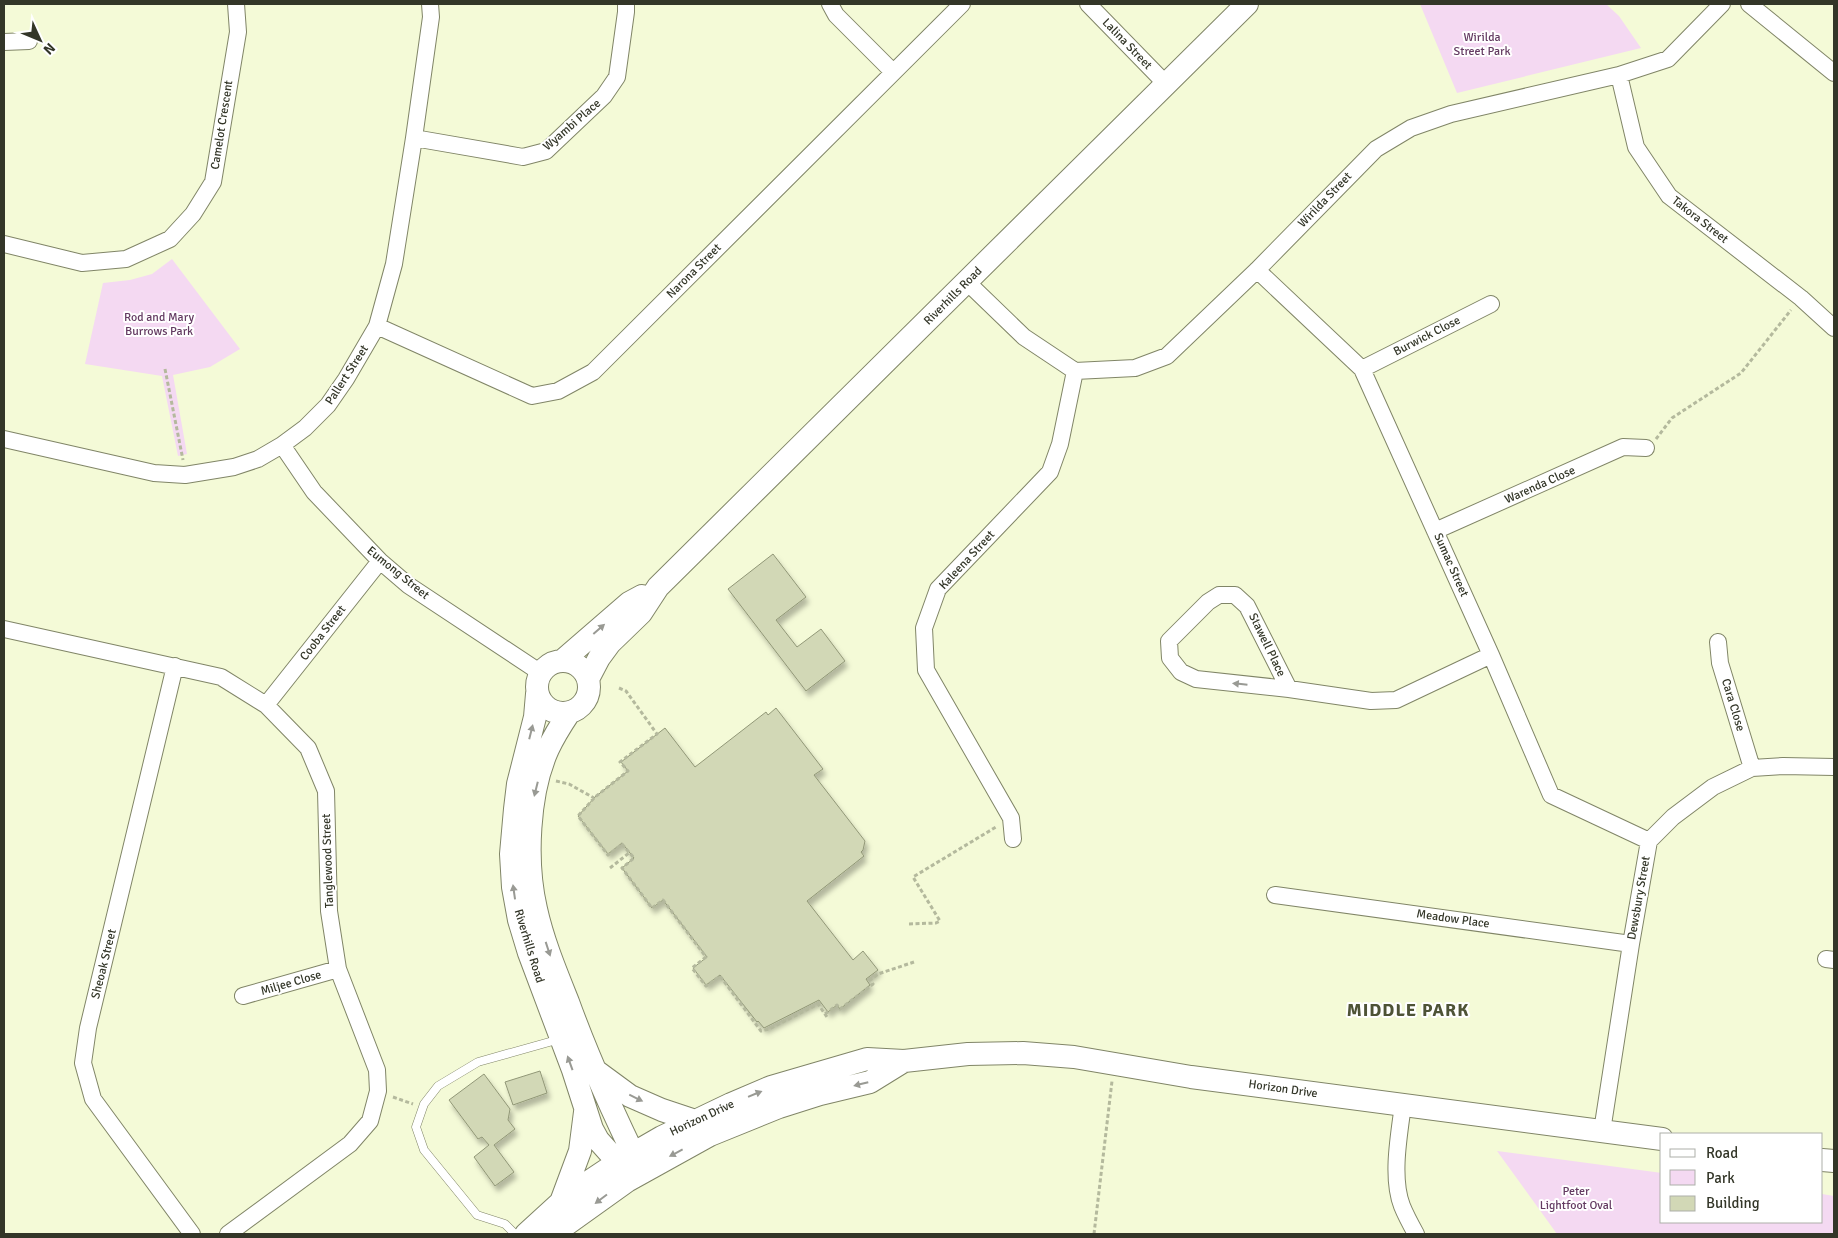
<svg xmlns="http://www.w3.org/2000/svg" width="1838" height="1238" font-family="Signika,sans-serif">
<defs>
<filter id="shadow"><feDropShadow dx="3" dy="5.5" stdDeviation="2.5" flood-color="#0004"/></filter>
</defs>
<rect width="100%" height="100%" fill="#f4fad7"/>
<path fill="#f4d9f2" d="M1420 4H1606L1619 16 1641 48 1457 93Z
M172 259 240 349 210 367 173 375 187 454 178 456 162 376 85 364 103 283 130 280 152 274Z
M1497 1151 1662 1173V1222H1822V1194L1834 1196V1234H1557Z"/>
<path fill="#d2d8b6" stroke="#919777" filter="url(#shadow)" d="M773 554 806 597 776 620 797 647 821 629 845 661 806 691 728 589Z
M776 708 823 769 814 775 865 841 863 850 861 852 864 856 807 901 853 960 863 951 878 970 866 979 870 985 840 1009 837 1005 828 1012 819 1000 764 1028 758 1021 757 1022 720 975 706 985 693 968 707 957 663 900 652 908 622 868 634 858 622 843 608 854 578 816 595 797 628 771 621 762 665 728 695 767 766 712 768 715Z
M540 1071 547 1093 513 1105 505 1082Z
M484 1074 510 1109 508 1120 515 1129 494 1145 514 1172 495 1186 474 1157 489 1145 482 1137 478 1139 449 1100Z"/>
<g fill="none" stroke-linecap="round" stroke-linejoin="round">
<g stroke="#808567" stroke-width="9">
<path id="lane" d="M515 1234 505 1224 477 1215 424 1150 416 1127 424 1104 438 1086 478 1062 560 1039"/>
</g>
<g stroke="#808567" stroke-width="18">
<path id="street" d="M830 4 836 15 893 72
M1088 4 1166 84
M1749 4 1834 73
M4 42 29 41
M1619 75 1636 147 1669 196 1801 298 1834 328
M414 138 523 157 546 151 604 96 617 77 626 12V4
M4 244 82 263 126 259 170 239 193 214 213 182 238 32 236 4
M1257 270 1362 369 1491 655 1551 795 1649 841
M967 282 1024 337 1075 371 1135 368 1167 356 1257 270 1376 149 1411 128 1451 114 1619 75 1668 59 1722 4
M377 326 532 396 558 391 593 372 962 4
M1362 369 1491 304
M4 439 154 473 185 475 234 467 258 459 282 445 305 428 328 405 346 379 377 326 394 264 414 138 431 17 430 4
M282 445 314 492 380 561 408 585 541 673
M1435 531 1623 447 1646 448
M4 629 221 677 266 705 308 748 326 791 329 911 338 969 377 1070 378 1091 370 1121 350 1144 228 1234
M1718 642 1720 663 1752 768
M175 666 88 1028 83 1063 93 1099 192 1234
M1289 689 1247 606 1235 595H1219L1208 602 1169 641 1170 658 1181 672 1196 679 1289 689 1371 701 1396 700 1491 655
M266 705 380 561
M1013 839 1011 818 926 670 924 628 938 589 1050 472 1060 444 1075 371
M1275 895 1631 944
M1826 959 1834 960
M243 996 338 969
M1403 1105C1399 1135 1391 1178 1402 1206 1406 1216 1411 1225 1416 1234
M1602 1131 1631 944 1649 841 1673 817 1713 787 1752 768 1783 766 1834 767"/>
</g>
<g stroke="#808567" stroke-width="24">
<path id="secondary" d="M537 687a26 26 0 1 1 52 0a26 26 0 1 1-52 0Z
M562 661 629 603 642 596
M588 679 599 658 610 643 641 613 658 587 1247 4
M537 694 535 717 518 784 515 809 511 854 513 887 519 920 529 953 573 1070 592 1129 598 1140 615 1159 627 1181
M569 713C561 725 554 736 548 749 528 793 525 862 536 909 543 941 556 972 568 1002 589 1060 615 1117 642 1172
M596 1071 630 1096 662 1110 695 1121
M1822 1160 1834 1161
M561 1202 580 1151 585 1112
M526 1234 561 1202 587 1183 617 1163 662 1137 731 1104 771 1087 867 1059 904 1061 968 1054 1023 1053 1074 1057 1191 1077 1662 1139
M553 1234 627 1181 710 1135 779 1107 820 1094 870 1082 904 1061"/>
</g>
<path stroke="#b4b99d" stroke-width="3" stroke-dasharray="4 2.5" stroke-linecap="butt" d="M165 369 183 460
M1656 439 1672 418 1741 373 1791 310
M619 688 626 691 657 734 620 762 628 771 595 797 578 816 608 855 622 844 634 858 622 868 652 908 663 900 706 957 692 968 706 986 720 976 761 1031 769 1029 818 1004 827 1017
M556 781 569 784 594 798
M610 868 629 853
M909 924 936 923 940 921 913 877 996 827
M825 1014 837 1005 840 1009 873 984 870 980 878 974 914 962
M393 1097 413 1104
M1094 1234 1112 1081"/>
<use href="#lane" stroke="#fff" stroke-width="8"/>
<use href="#street" stroke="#fff" stroke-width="16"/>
<use href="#secondary" stroke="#fff" stroke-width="22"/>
</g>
<defs><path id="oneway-solid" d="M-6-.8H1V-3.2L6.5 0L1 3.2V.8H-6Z" transform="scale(1.25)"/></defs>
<g fill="#999a94">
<use href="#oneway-solid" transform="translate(599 629) rotate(-41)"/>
<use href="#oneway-solid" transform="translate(1240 684) rotate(-174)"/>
<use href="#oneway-solid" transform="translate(531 732) rotate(-76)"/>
<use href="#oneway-solid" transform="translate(536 789) rotate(104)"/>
<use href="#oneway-solid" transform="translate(514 892) rotate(-98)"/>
<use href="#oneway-solid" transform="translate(548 949) rotate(72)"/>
<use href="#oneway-solid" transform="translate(570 1063) rotate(-110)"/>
<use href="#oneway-solid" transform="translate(861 1084) rotate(166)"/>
<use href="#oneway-solid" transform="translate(755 1094) rotate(-22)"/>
<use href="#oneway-solid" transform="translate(636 1098) rotate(26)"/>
<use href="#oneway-solid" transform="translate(676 1153) rotate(152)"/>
<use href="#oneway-solid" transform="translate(601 1199) rotate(143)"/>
</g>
<g text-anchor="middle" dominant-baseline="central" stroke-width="4" stroke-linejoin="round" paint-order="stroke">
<g font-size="12" fill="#633a61" stroke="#fff">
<text x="1482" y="37">Wirilda<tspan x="1482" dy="14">Street Park</tspan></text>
<text x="159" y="317">Rod and Mary<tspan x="159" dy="14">Burrows Park</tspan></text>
<text x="1576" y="1191">Peter<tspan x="1576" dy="14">Lightfoot Oval</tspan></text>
</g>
<g font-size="12" fill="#333628" stroke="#fff">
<text transform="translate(1127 44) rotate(46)">Lalina Street</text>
<text transform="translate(222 125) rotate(-81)">Camelot Crescent</text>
<text transform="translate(572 125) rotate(-41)">Wyambi Place</text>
<text transform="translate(1325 200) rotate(-46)">Wirilda Street</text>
<text transform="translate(1700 220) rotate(38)">Takora Street</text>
<text transform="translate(694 271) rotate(-45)">Narona Street</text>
<text transform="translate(953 296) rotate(-45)">Riverhills Road</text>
<text transform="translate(1427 336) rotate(-27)">Burwick Close</text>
<text transform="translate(347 375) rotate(-57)">Pallert Street</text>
<text transform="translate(1540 485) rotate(-24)">Warenda Close</text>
<text transform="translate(967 560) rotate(-47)">Kaleena Street</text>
<text transform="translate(1451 565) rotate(66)">Sumac Street</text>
<text transform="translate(398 573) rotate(39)">Eumong Street</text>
<text transform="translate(323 633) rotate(-52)">Cooba Street</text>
<text transform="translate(1267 645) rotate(64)">Stawell Place</text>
<text transform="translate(1733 705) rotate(73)">Cara Close</text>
<text transform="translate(328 861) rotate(-92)">Tanglewood Street</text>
<text transform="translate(1639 898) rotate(-80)">Dewsbury Street</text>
<text transform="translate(1453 919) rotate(8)">Meadow Place</text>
<text transform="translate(529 946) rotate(73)">Riverhills Road</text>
<text transform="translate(104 964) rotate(-76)">Sheoak Street</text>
<text transform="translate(291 983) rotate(-16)">Miljee Close</text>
<text transform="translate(1283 1089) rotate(8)">Horizon Drive</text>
<text transform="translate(702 1118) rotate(-25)">Horizon Drive</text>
</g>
<g font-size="18" font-weight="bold" letter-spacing="1" fill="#4e5336" stroke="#fff">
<text x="1408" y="1010">MIDDLE PARK</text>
</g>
</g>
<rect width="1838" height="1238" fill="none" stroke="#333628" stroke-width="10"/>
<rect x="1660" y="1133" width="162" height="90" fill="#ffffff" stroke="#adafa9"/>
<rect x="1670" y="1149" width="25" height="8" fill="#ffffff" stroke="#adafa9"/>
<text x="1706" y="1158" font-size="15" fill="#333628">Road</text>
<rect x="1670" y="1170" width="25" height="15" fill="#f4d9f2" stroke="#adafa9"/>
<text x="1706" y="1183" font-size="15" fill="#333628">Park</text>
<rect x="1670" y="1196" width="25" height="15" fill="#d2d8b6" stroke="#adafa9"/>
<text x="1706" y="1208" font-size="15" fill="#333628">Building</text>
<g transform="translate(40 40) rotate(134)" stroke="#ffffff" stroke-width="4" paint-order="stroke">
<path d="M0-4L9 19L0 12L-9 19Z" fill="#333628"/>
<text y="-8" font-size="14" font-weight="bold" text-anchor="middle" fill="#333628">N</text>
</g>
</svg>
